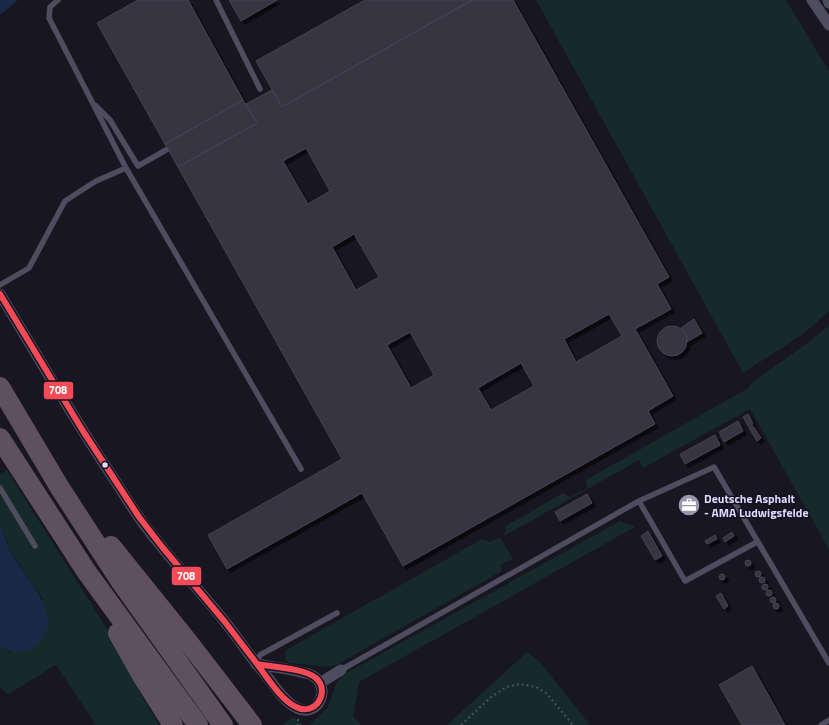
<svg xmlns="http://www.w3.org/2000/svg" width="829" height="725" font-family="'Titillium Web',sans-serif">
<defs>
<filter id="shadow"><feDropShadow dx="3.5" dy="3.5" stdDeviation="0" flood-color="#0009"/></filter>
</defs>
<rect width="100%" height="100%" fill="#181620"/>
<path fill="#162a2b" d="M536 0H786L829 71V311L803 334 743 373Z
M829 325V549L750 409 643 468 639 460 504 536 506 526 563 493 570 497 587 488 586 480 750 387 751 383 809 342Z
M7 470 107 629 138 689 159 725H96L56 665 8 694 0 687V647L10 652 43 599 11 552 0 524V474Z
M620 521 635 527 359 682 353 716 361 725H309L328 707 336 684 343 675Z
M500 537 513 559 500 565 502 571 336 665 329 667 289 663 285 659 286 650 482 539 489 542Z
M527 652 539 661 590 725H447Z
M292 717 304 725H283Z"/>
<path fill="#172944" d="M0 0H18L0 15Z
M0 524C4 533 6 544 11 552 25 578 71 621 34 647 24 654 11 653 0 647Z"/>
<path fill="#383442" stroke="#454353" fill-rule="evenodd" filter="url(#shadow)" d="M138 0H188L243 100 165 144 97 23Z
M229 0H277L241 21Z
M365 0H472L282 107 256 61Z
M472 0H513L669 277 657 284 671 309 635 329 673 396 648 411 655 424 403 566 362 493 227 569 208 535 342 459 178 167 257 123 246 104 272 90 282 107ZM306 148 330 191 308 204 283 161ZM354 234 379 277 356 290 332 247ZM609 314 622 336 576 362 564 339ZM410 332 434 375 411 388 387 345ZM521 363 534 386 491 410 478 388Z
M243 100 257 123 178 167 165 144Z
M694 319 702 333 687 342V336L681 328Z
M657 341a15 15 0 1 1 30 0a15 15 0 1 1-30 0Z
M748 414 753 424 749 427 743 417Z
M738 421 743 431 724 442 719 432Z
M753 426 761 438 757 441 749 428Z
M715 435 720 445 685 464 680 454Z
M587 494 592 503 560 521 555 512Z
M648 531 662 556 655 560 641 536Z
M732 532 734 536 725 542 723 538Z
M715 535 717 539 707 544 705 541Z
M745 563a3 3 0 1 1 6 0a3 3 0 1 1-6 0Z
M755 574a3 3 0 1 1 6 0a3 3 0 1 1-6 0Z
M719 577a3 3 0 1 1 6 0a3 3 0 1 1-6 0Z
M759 580a3 3 0 1 1 6 0a3 3 0 1 1-6 0Z
M762 587a3 3 0 1 1 6 0a3 3 0 1 1-6 0Z
M766 593a3 3 0 1 1 6 0a3 3 0 1 1-6 0Z
M721 593 728 606 724 609 716 596Z
M770 600a3 3 0 1 1 6 0a3 3 0 1 1-6 0Z
M773 606a3 3 0 1 1 6 0a3 3 0 1 1-6 0Z
M752 666 785 725H742L719 685Z"/>
<g fill="none" stroke-linecap="round" stroke-linejoin="round">
<path stroke="#48525d" stroke-width="2" stroke-dasharray="2 3" stroke-linecap="butt" d="M298 719V725
M461 725 490 698 506 687 520 684 536 687 546 693 573 725"/>
<path stroke="#4e4d5f" stroke-width="5.5" d="M58 0 50 7 49 18 126 168 301 469
M216 0 260 89
M96 106 110 120 138 166 166 150
M0 285 29 268 65 201 96 181 126 168
M0 488 35 546
M639 501 685 581 757 542
M256 664 260 655 337 613
M341 670 639 501 714 467 829 663
M821 725 829 720"/>
<path stroke="#4e4d5f" stroke-width="11" d="M812 0 829 25
M828 0 829 3
M0 294C37 355 72 416 112 476 122 491 132 508 143 523 168 557 198 588 225 622 239 639 250 657 265 674 273 684 285 703 297 708 319 719 334 684 309 674 292 669 273 667 256 664
M320 683 341 670"/>
<path stroke="#5e4f61" stroke-width="20" d="M0 387 60 488 121 582 223 725
M0 438 86 571 198 725
M111 546 189 643 252 725
M118 633 144 679 173 725"/>
<g stroke="#151224" stroke-width="9">
<path id="bus-1" d="M0 294 83 431 139 517 163 548 225 622 257 664
M257 664C272 667 304 668 316 678 331 692 315 717 296 707 281 700 267 677 257 664Z"/>
</g>
<use href="#bus-1" stroke="#f34b55" stroke-width="6"/>
</g>
<defs>
<g id="office-disc" transform="scale(1.15)"><circle r="9.5" fill="#9995ae" stroke="#151224"/><path d="M-6-3h4V-5.5h4V-3h4V5H-6ZM-1-4.5V-3h2v-1.5ZM-6 0V1H6V0Z" fill="#fff"/></g>
</defs>
<g fill-rule="evenodd">
<use href="#office-disc" x="689" y="505"/>
</g>
<circle fill="#dedafa" stroke="#151224" stroke-width="1.5" cx="105" cy="465" r="3.5"/>
<g text-anchor="middle" dominant-baseline="central" stroke-width="3" stroke-linejoin="round" paint-order="stroke">
<g font-size="12" font-weight="bold" fill="#dedafa" stroke="#151224" text-anchor="start">
<text x="704" y="498">Deutsche Asphalt<tspan x="704" dy="14">- AMA Ludwigsfelde</tspan></text>
</g>
</g>
<g stroke="#151224" stroke-width="1.5">
<rect x="43" y="381" width="31" height="19" rx="4" fill="#f34b55"/>
<rect x="171" y="566" width="31" height="20" rx="4" fill="#f34b55"/>
</g>
<g font-size="11" text-anchor="middle" font-weight="bold" fill="#fff">
<text x="58" y="394">708</text>
<text x="186" y="580">708</text>
</g>
</svg>
